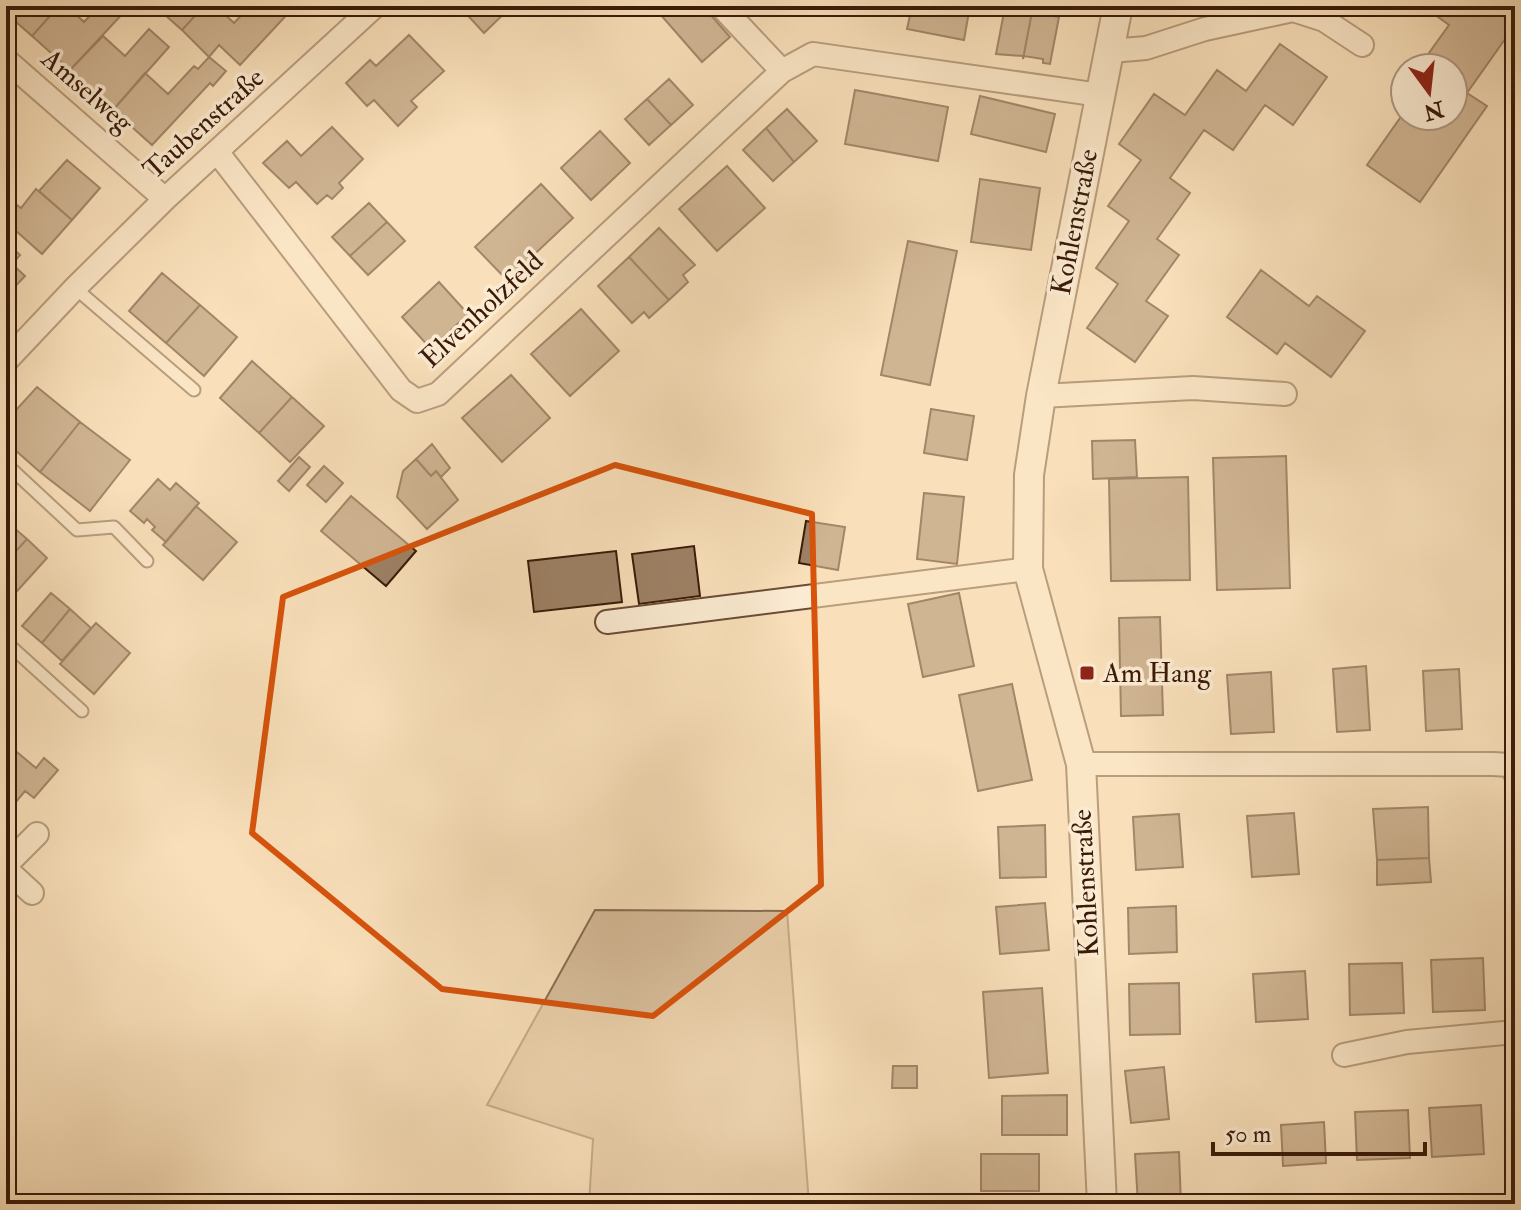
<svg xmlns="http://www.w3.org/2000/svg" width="1521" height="1210" font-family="'IM FELL Double Pica',serif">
<rect width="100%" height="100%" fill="#f9e0ba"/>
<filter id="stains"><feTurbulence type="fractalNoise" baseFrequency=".0025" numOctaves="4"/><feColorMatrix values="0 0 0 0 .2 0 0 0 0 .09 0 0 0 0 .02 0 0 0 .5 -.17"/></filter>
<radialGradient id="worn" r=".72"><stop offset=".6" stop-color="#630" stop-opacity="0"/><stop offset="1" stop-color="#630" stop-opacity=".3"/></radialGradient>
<path fill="#d9be9c" stroke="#8a6c52" stroke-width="2" d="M595 910 787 911 809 1204H589L593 1139 487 1105Z"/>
<path fill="#9d8165" stroke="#3a1a08" stroke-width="2" d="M6 6H59L32 36 6 13Z
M59 6H67L84 22 99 6H122L126 10 70 70 32 36Z
M155 6H204L182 30Z
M204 6H216L234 23 250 6H295L240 65 219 45 209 57 182 30Z
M459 6H510L511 7 484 33Z
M653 6H703L730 37 702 62Z
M823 6H860L859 12Z
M912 6H970L964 40 907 29Z
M1423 6H1515V25L1467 93 1487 106 1420 202 1367 165 1405 111V116H1453V68H1426L1421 64 1449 25Z
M1005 7 1032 12 1023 59V56L996 54Z
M1032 12 1059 17 1050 64 1043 63V59L1024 56 1023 59Z
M149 29 169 47 113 110 70 70 103 36 125 56Z
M409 35 444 71 411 101 417 107 398 126 374 100 367 106 346 83 370 60 376 66Z
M1280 44 1327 77 1293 125 1265 105 1233 150 1204 130 1170 178 1190 193 1157 239 1179 255 1146 301 1168 316 1135 362 1087 328 1118 284 1096 268 1129 221 1108 206 1141 160 1119 144 1154 94 1185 115 1217 70 1246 91Z
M209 57 226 71 213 86 210 83 152 145 113 110 145 73 168 94 194 66 198 69Z
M669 79 693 105 671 125 647 99Z
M855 90 948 107 938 161 845 144Z
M980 96 1055 114 1046 152 971 134Z
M647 99 671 125 649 145 625 119Z
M787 109 817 141 794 162 766 128Z
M332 127 363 159 339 183 343 188 332 199 327 195 317 204 296 182 289 188 263 163 287 141 301 156Z
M766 128 794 162 773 181 743 150Z
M600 131 630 163 591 200 561 168Z
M67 160 100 188 72 220 39 191Z
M727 166 765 208 717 251 679 209Z
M980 179 1040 188 1031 250 971 242Z
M541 184 573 218 507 280 475 247Z
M36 189 72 220 42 254 6 222V218L17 205 21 208Z
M369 203 387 222 350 256 332 237Z
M387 222 405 241 368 275 350 256Z
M659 228 695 265 683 275 688 282 669 300 629 257Z
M908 241 957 251 930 385 881 375Z
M6 242 20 255 12 264 25 276 6 296Z
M629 257 669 300 649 318 644 312 632 323 598 286Z
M1261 270 1309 306 1317 296 1365 331 1331 377 1285 343 1277 354 1227 317Z
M162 273 200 305 166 343 129 311Z
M439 282 468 314 431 349 402 317Z
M200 305 237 337 204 376 166 343Z
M581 309 619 351 570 396 531 354Z
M252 361 292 397 259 433 220 398Z
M511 375 550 418 502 462 462 418Z
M37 387 80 422 40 472 6 442V421Z
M292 397 324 426 290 462 259 433Z
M931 409 974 416 967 460 924 453Z
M80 422 130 460 90 511 40 472Z
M1135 440 1137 477 1093 479 1092 441Z
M432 444 450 468 441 477 436 471 431 476 416 459Z
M1286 456 1290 588 1217 590 1213 458Z
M299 457 310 467 289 491 278 481Z
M416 459 431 476 436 471 458 500 427 529 397 497 403 471Z
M324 466 343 483 326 502 307 485Z
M1188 477 1190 580 1111 581 1109 479Z
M158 479 170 490 176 483 199 503 166 542 152 530 155 527 147 519 144 523 130 511Z
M924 493 964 497 957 564 917 559Z
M351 496 416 551 386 586 321 531Z
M196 506 237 542 203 580 163 545Z
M6 521 27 539 6 562Z
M806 521 845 527 838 570 799 563Z
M27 539 47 558 9 600 6 597V562Z
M694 546 700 596 639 604 632 554Z
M616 551 622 602 534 612 528 561Z
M51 593 70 609 42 643 22 626Z
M959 593 974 666 923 677 908 604Z
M70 609 91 628 62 661 42 643Z
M1160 617 1163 715 1121 716 1119 618Z
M96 623 130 653 94 694 60 664Z
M1366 666 1370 730 1337 732 1333 669Z
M1459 669 1462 729 1426 731 1423 671Z
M1271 672 1274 732 1231 734 1227 675Z
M1012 684 1032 780 978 791 959 695Z
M6 743 36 768 44 758 58 770 34 798 25 791 6 814Z
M1428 807 1429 858 1377 860 1373 809Z
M1294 813 1299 874 1252 877 1247 816Z
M1179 814 1183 867 1136 870 1133 817Z
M1045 825 1046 877 1000 878 998 827Z
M1429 858 1431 882 1377 885V860Z
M1045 903 1049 950 1000 954 996 907Z
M1176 906 1177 952 1129 954 1128 908Z
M1483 958 1485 1010 1433 1012 1431 960Z
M1402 963 1404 1013 1350 1015 1349 964Z
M1305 971 1308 1019 1256 1022 1253 974Z
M1179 983 1180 1034 1130 1035 1129 984Z
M1042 988 1048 1073 989 1078 983 992Z
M893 1066H917V1088H892Z
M1164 1067 1169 1119 1131 1123 1125 1071Z
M1067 1095V1135H1002V1096Z
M1481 1105 1484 1154 1432 1157 1429 1108Z
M1408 1110 1410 1158 1357 1160 1355 1112Z
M1324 1122 1326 1163 1283 1166 1281 1125Z
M1179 1152 1181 1204H1138L1135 1154Z
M981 1154H1039V1191H981Z"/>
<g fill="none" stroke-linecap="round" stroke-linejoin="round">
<g stroke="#6a4c34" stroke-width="15">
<path id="service" d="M75 288 194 390
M6 464 77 530 114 527 147 561
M6 642 82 711"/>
</g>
<g stroke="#6a4c34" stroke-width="26">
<path id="minor" d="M721 6 782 71
M1111 51 1146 48 1205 29 1293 10 1324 20 1362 45
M6 60 165 199
M218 153 401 390 417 401 438 394 782 71 813 54 1100 95
M6 361 75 288 165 199 375 6
M1041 396 1193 388 1285 394
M607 622 1028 569
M1081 764H1493L1510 765 1515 773
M6 865 37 834
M6 869 32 893
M1344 1055 1407 1042 1515 1032"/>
</g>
<g stroke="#6a4c34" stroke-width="32">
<path id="tertiary" d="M1102 1204 1081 764 1028 569 1029 475 1041 396 1118 6"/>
</g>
<use href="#service" stroke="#fbebd2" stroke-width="11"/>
<use href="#minor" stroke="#fbebd2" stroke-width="22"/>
<use href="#tertiary" stroke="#fbebd2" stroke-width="28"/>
</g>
<path d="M0 0H1521V1210H0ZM615 465 812 514 821 885 653 1016 442 989 252 833 283 597Z" fill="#f9e0ba" fill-opacity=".55" fill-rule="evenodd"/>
<path fill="none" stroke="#d7530c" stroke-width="6" stroke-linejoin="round" d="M615 465 812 514 821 885 653 1016 442 989 252 833 283 597Z"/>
<rect fill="#8f2418" stroke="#fbebd2" stroke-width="3" x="1079" y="665" width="16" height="16" rx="4"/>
<g text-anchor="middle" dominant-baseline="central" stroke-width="7" stroke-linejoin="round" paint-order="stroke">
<g font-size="28" fill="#3a1a08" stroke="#fbebd2">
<text transform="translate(87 91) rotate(41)">Amselweg</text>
<text transform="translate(204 124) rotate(-42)">Taubenstraße</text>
<text transform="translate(1075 222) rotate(-79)">Kohlenstraße</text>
<text transform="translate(482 310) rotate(-43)">Elvenholzfeld</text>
<text transform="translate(1086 883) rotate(-93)">Kohlenstraße</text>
</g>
<g font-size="28" fill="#3a1a08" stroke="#fbebd2" text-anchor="start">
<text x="1103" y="673">Am Hang</text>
</g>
</g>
<rect width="1521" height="1210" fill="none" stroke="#f9e0ba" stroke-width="32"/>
<rect x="8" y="8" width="1505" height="1194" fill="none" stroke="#3a1a08" stroke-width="4"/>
<rect x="16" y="16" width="1489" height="1178" fill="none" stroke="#3a1a08" stroke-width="2"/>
<g transform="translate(1429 92) rotate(165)"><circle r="38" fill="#fbebd2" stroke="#ae9781" stroke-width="2"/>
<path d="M0-6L14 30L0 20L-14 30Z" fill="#8f2418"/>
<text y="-12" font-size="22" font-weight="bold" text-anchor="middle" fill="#3a1a08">N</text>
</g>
<path d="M1213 1142v12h212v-12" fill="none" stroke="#3a1a08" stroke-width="4"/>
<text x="1225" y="1142" font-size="24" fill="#3a1a08" stroke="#fbebd2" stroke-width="6" paint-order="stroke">50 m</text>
<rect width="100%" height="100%" filter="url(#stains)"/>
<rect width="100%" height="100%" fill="url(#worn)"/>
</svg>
